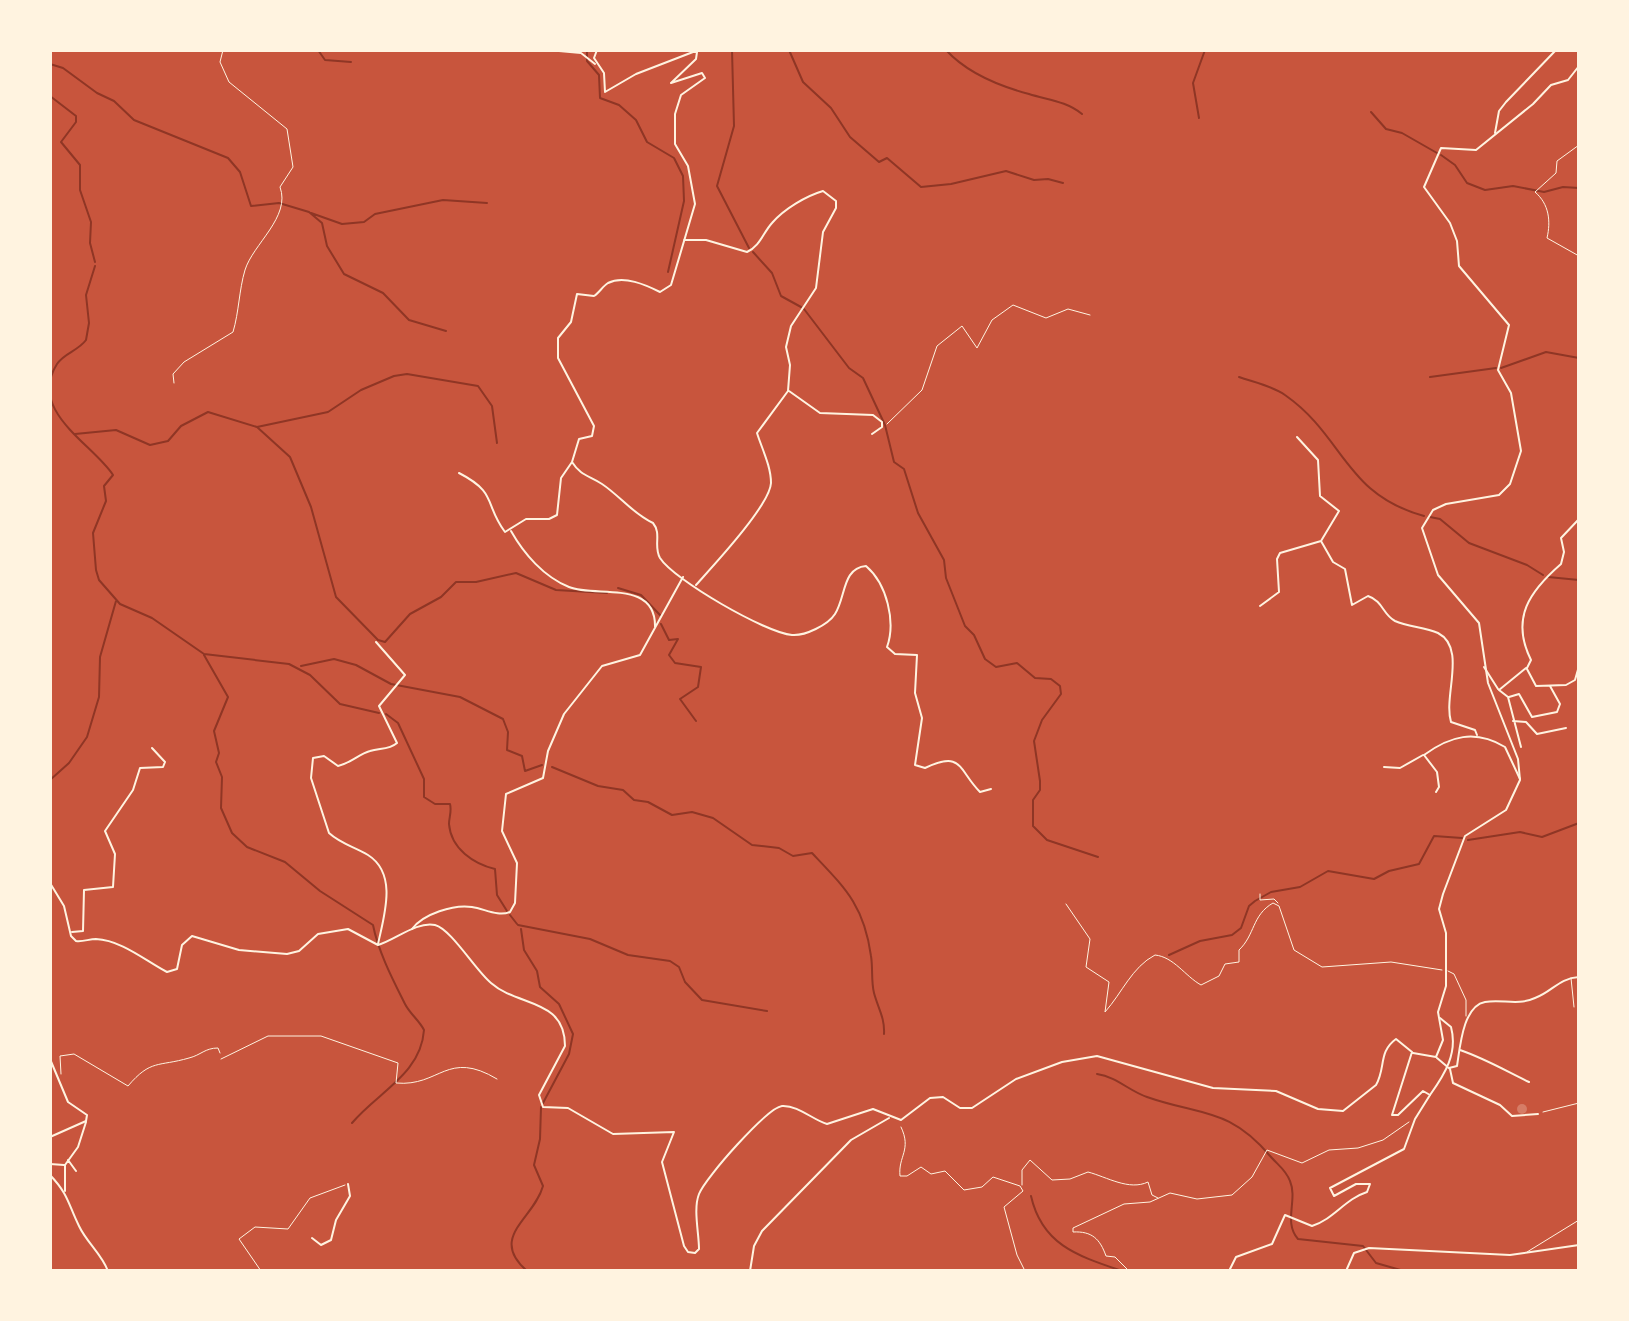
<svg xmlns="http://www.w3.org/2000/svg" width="1629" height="1321" font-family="'Fira Sans',sans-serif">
<rect width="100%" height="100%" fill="#c8553d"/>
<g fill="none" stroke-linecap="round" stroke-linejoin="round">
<path stroke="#8f3625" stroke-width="2" d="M318 50 325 60 351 62
M587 50V61L599 75 600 98 619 105 636 120 647 142 674 158 683 176 684 201 668 272
M732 50 734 126 717 186 749 248
M789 50 803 82 831 108 850 137 879 162 887 158 921 187 951 184 1006 171 1034 180 1048 179 1063 183
M946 50C967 73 999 86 1029 94 1048 100 1066 101 1082 114
M50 64 63 68 97 93 114 101 134 120 228 158 240 172 251 206 279 203 309 212 322 223 327 246 344 274 383 293 409 320 446 331
M50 71V74
M50 96 76 116V122L61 142 80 165V190L91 222 90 243 95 262
M1371 112 1386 129 1402 133 1437 153
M1199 118 1193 83 1205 50
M1441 155 1455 165 1467 183 1485 190 1513 186 1544 192 1563 187 1579 188
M311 213 342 224 364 222 375 214 443 200 487 203
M753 252 772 273 781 296 801 307
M95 266 86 295 89 323 86 340C78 351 64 353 57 364 27 411 93 444 113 475L104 486 106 501 93 533 96 570 99 580 120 604 152 618 204 654 289 664 310 675 340 704 379 713
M804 309 849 368 863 378 885 425 894 462 904 469 918 513 944 560 946 578 965 626 974 635 985 659 996 667 1017 663 1035 678 1051 679 1060 686 1061 694 1042 720 1034 741 1040 781V790L1033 800V826L1047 840 1098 857
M1501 368 1546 352 1579 358
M1239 377C1253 382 1273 386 1285 395 1345 437 1344 494 1424 516
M1430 377 1496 368
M257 427 290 457 311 507 336 597 378 640 385 642 410 614 441 597 456 582H476L516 573 556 590 607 593
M75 434 116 430 150 445 168 441 181 426 208 412 257 427 328 412 361 390 394 376 407 374 478 386 492 406 497 443
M1430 517 1440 519 1469 543 1527 565 1543 575
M1548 577 1579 580
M618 588 641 595 660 615
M661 624 669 640 678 639 669 655 675 663 701 667 698 687 680 699 696 721
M204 655 228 697 214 731 219 753 216 762 222 777 221 808 232 833 247 847 285 862 320 891 373 925C378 951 393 980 405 1004 410 1014 419 1020 424 1030 421 1074 378 1092 352 1123
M301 666 334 659 356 665 391 684 460 697 503 719 508 732 507 750 522 756 525 771 542 765
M386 714 398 723 424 779V797L435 804H450C452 811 449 817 449 824 451 849 474 864 495 869L497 895 507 911
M552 767 598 786 623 790 634 800 648 802 672 815 692 812 713 818 752 845 779 848 793 856 812 853C845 888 864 905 871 956 873 968 871 981 874 993 878 1008 885 1018 884 1034
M50 780 69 763 87 737 99 697 100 657 116 601
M1468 840 1520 832 1542 837 1579 823
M510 915 517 924
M518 925 590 939 628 955 670 961 679 967 685 982 702 1000 767 1011
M521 929 524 950 537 971 540 987 559 1004 573 1034 569 1054 543 1103
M1169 955 1200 941 1232 935 1241 928 1249 906 1255 901 1271 892 1300 887 1328 871 1374 879 1389 871 1419 864 1434 836 1462 838
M1097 1074C1117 1077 1129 1091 1147 1097 1201 1116 1229 1107 1271 1157 1278 1165 1286 1170 1290 1181 1298 1200 1283 1222 1298 1239L1363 1246 1376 1263 1404 1271
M1031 1196C1042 1245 1078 1256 1122 1271
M527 1271C488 1237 534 1219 543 1186L534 1165 540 1139 541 1107"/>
</g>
<path fill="#d67c66" d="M1517 1109a5 5 0 1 1 10 0a5 5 0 1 1-10 0Z"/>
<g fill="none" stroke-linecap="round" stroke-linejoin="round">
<path stroke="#fff3e0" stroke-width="1" d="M1579 145 1557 161 1556 173 1535 192C1549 204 1551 221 1547 238L1579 256
M174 383 173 374 184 362 233 332C239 312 239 290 245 270 253 244 291 217 280 187L293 167 287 129 229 82 220 62 223 50
M887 424 922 390 937 346 962 326 977 348 992 320 1013 305 1046 318 1068 309 1090 315
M1260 894V900L1274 899 1278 903
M1066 904 1090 939 1086 967 1109 982 1105 1012C1122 993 1132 967 1155 955 1174 957 1185 976 1201 985L1219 976 1225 964 1239 962V950C1255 935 1252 915 1273 903L1279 906 1294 950 1322 967 1391 962 1442 970
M61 1074 60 1056 74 1054 128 1086C151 1059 158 1067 189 1058 201 1055 205 1048 218 1048L220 1053
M1543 1112 1579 1103
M901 1127C912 1150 898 1156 900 1176H907L921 1167 931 1174 945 1171 964 1190 982 1187 993 1177 1020 1186 1023 1191 1004 1207 1017 1255 1025 1271
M1022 1185V1170L1030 1160 1052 1180 1070 1179 1088 1172C1107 1177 1129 1191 1148 1182L1152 1195 1158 1198
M1129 1271 1115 1257 1106 1256C1100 1239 1092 1231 1073 1232V1228L1124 1204 1150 1202 1170 1193 1197 1199 1232 1195 1252 1177 1267 1150 1302 1163 1329 1150 1358 1148 1383 1140 1409 1122"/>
<path stroke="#fff3e0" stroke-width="1" d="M1448 971 1454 974 1466 1000V1016
M1571 978 1574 1007
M221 1059 268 1036H321L398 1063 396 1083C440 1087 447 1049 497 1079
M1527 1252 1579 1220
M261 1271 239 1239 255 1227 288 1229 310 1198 345 1185"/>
<path stroke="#fff3e0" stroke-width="2" d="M548 50 581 53 595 64
M597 50 594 58 604 73 605 92 636 74 693 52H697L696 59 671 83 702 73 705 78 681 95 675 114V144L688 166 695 204 671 285 660 292C646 285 624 275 608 283 603 286 599 293 594 296L577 294 571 322 558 338V358L594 426 592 436 579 439 572 462C581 476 588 475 602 484 620 496 632 513 653 523 662 534 653 546 660 558 674 580 766 633 792 635 805 636 828 625 835 614 846 597 842 568 866 566 887 584 896 622 887 647L895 654 917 655 915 693 922 718 915 765 925 768C963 750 958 770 980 792L991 789
M1495 133 1499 111 1506 102 1556 50
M684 240H706L747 252C760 246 763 233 772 223 784 209 806 196 823 191L836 201V208L823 232 816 288 791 326 786 347 790 365 788 391 757 433C762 449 771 466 771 483 770 505 713 566 696 585
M789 391 820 413 873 415 882 422V427L872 434
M1297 437 1318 460 1320 496 1339 511 1321 541 1333 562 1345 569 1352 605 1368 596C1383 601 1383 615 1395 621 1408 627 1424 627 1438 633 1467 648 1443 696 1451 722L1475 730 1477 735
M459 473C498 493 484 504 505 532L526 519H549L557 515 561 478 572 462
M511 531C524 554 544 577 569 587 596 598 656 579 655 627
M1260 606 1279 592 1277 559 1280 553 1321 541
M376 642 405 675 379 706 397 743C389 750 380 748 370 751 359 754 351 763 338 766L324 756 313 758 311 778 329 833C341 844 355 847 368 855 398 874 384 916 378 944
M1484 667 1498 689
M1527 668 1531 660C1510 618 1530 591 1561 564L1564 552 1561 538 1579 519
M1527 669 1536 686 1566 685 1575 680 1579 666
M1509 697 1519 694 1532 717 1557 712 1560 704 1550 686
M1513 721 1526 722 1537 734 1566 728
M1521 747 1508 697 1499 690 1526 668
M1384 767 1400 768 1423 755
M1436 792 1439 787 1437 772 1424 755C1450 736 1475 729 1505 747L1520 779
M412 929C423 914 454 904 472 907 485 909 498 917 510 912L515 903 517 863 502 831 506 794 543 778 548 751 564 714 602 666 640 655 683 577
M72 932 83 931 84 890 113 887 115 854 105 831 133 790 140 768 163 767 165 762 152 748
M1460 1050C1486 1059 1506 1071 1529 1082
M1437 1058 1450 1069 1453 1083 1500 1105 1512 1116 1538 1114
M1449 1068 1457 1066C1460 1047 1463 1006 1485 1002 1503 999 1517 1006 1535 998 1552 992 1559 978 1579 977
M1430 1095C1445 1074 1458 1053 1451 1027L1440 1018
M50 1140V1145
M68 1160 76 1171
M50 1164 64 1165
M65 1191V1165L78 1147 86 1122
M312 1238 321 1245 331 1240 336 1220 350 1196 348 1184"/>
<path stroke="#fff3e0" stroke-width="2" d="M50 883 64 906 71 936 76 941C83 942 89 939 96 939 121 940 146 961 167 972L177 969 182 945 192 936 239 950 287 954 299 951 318 934 348 929 378 945C395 940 417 921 435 925 451 929 476 971 491 983 518 1007 565 998 565 1046L539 1095 543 1107 568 1108 613 1134 674 1132 662 1162 684 1246 688 1252 695 1253 699 1249C699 1233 693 1209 699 1194 705 1178 767 1108 782 1106 798 1105 813 1120 827 1124L873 1109 901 1120 930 1098 943 1097 960 1108H972L1016 1079 1062 1062 1097 1056 1213 1088 1276 1091 1318 1109 1343 1111 1376 1085C1386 1068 1378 1052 1396 1039L1412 1052 1392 1115H1398L1423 1091 1430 1095 1415 1119 1404 1149 1330 1188 1334 1196 1356 1184H1370L1367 1192C1345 1199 1334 1219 1312 1226L1285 1215 1272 1244 1236 1257 1229 1271
M1413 1053 1436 1057 1443 1040 1438 1012 1446 986V933L1439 909 1443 894 1465 836 1506 810 1520 780 1518 759 1488 683 1479 623 1438 575 1422 528 1433 510 1446 504 1499 495 1510 484 1521 451 1511 393 1498 370 1509 325 1459 266 1457 241 1450 223 1424 187 1441 148 1476 150 1533 104 1551 85 1568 80 1579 66
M50 1059 68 1102 87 1115 86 1121 50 1137
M50 1175C69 1195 68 1204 79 1226 87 1243 101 1253 108 1271
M750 1271 754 1246 762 1231 851 1140 889 1118
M1346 1271 1354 1253 1369 1248 1510 1255 1579 1245"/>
</g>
<rect width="1629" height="1321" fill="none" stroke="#fff3e0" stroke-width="104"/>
</svg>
